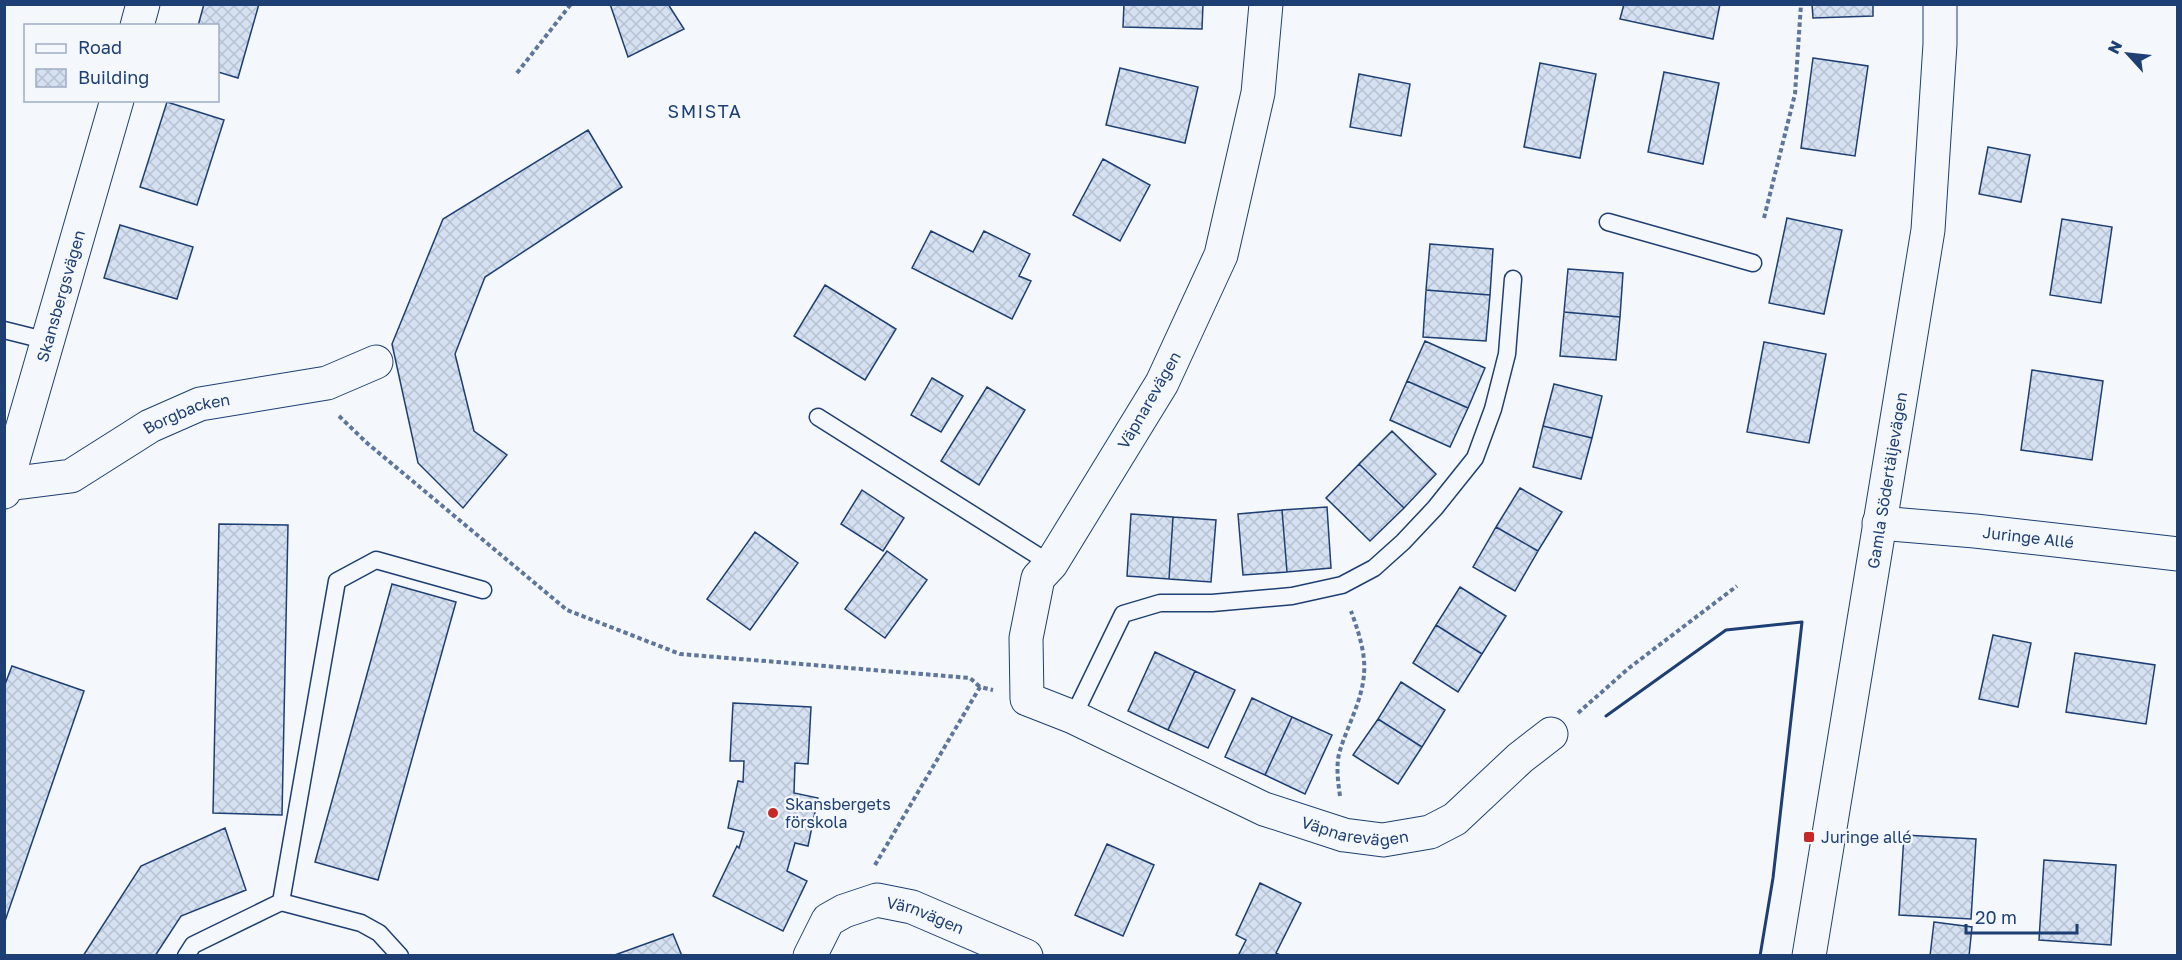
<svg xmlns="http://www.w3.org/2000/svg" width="2182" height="960" font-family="'Golos Text',sans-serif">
<defs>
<pattern id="building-cross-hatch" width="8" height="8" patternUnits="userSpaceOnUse" patternTransform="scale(1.5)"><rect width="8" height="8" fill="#d5e0f0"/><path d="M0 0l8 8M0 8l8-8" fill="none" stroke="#b6c1d1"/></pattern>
</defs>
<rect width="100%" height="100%" fill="#f4f7fb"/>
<path fill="url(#building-cross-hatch)" stroke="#1d3f73" stroke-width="1.5" d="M204 4H259L238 78 218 72V26H198Z
M610 4H668L684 29 628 57Z
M1124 4H1203L1202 29 1123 27Z
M1624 4H1720L1713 39 1620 19Z
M1812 4H1873V16L1813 18Z
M1813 58 1868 66 1855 156 1801 148Z
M1540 63 1596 74 1580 158 1524 147Z
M1120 68 1198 87 1185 143 1106 125Z
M1664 72 1719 83 1703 164 1648 152Z
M1359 74 1410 84 1401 136 1350 127Z
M167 102 224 120 197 205 140 187Z
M588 130 622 187 485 277 455 354 474 431 507 455 463 508 418 463 392 344 443 219Z
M1988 147 2030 155 2021 202 1979 194Z
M1103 159 1150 185 1120 241 1073 215Z
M1787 218 1842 230 1824 314 1769 303Z
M2062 219 2112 227 2101 303 2050 295Z
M120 225 193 247 177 299 104 278Z
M931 231 973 252 984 231 1030 254 1019 276 1031 281 1012 319 912 268Z
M1430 244 1493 249 1490 295 1426 290Z
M1568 269 1623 273 1620 317 1564 312Z
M825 285 896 329 865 380 794 336Z
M1426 290 1490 295 1486 341 1423 337Z
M1564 312 1620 317 1616 360 1560 356Z
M1425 341 1485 368 1468 408 1407 381Z
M1764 342 1826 354 1809 443 1747 432Z
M2032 370 2103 381 2092 460 2021 450Z
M932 378 963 396 941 432 911 415Z
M1407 381 1468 408 1450 447 1390 420Z
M1554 384 1602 396 1592 438 1543 426Z
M987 387 1025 410 979 485 941 461Z
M1543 426 1592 438 1581 479 1533 467Z
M1392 431 1436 474 1404 508 1359 464Z
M1359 464 1404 508 1370 541 1326 498Z
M1520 488 1562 512 1538 551 1496 527Z
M862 490 904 518 883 551 841 524Z
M1327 507 1331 568 1287 572 1282 510Z
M1282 510 1287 572 1243 575 1238 514Z
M1131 514 1173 517 1169 579 1127 576Z
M1173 517 1216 520 1211 582 1169 579Z
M219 524 288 525 282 815 213 813Z
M1496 527 1538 551 1515 591 1473 567Z
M755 532 798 563 750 630 707 599Z
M887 551 927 580 885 638 845 609Z
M392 584 456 602 378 880 315 862Z
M1460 587 1506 616 1482 654 1436 625Z
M1436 625 1482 654 1458 692 1413 663Z
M1993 635 2031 643 2018 707 1979 699Z
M1155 652 1195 671 1168 730 1128 711Z
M2075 653 2155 665 2146 724 2066 712Z
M12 666 84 691 4 924V687Z
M1195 671 1235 690 1208 748 1168 730Z
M1401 682 1445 710 1422 747 1378 719Z
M1252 698 1292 717 1265 775 1225 757Z
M733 703 811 707 808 764 795 763 794 793 818 798 808 846 795 843 787 871 807 881 783 931 713 896 737 846 739 848 744 832 728 828 738 781 743 782 744 761H730Z
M1292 717 1332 735 1305 794 1265 775Z
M1378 719 1422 747 1398 784 1353 755Z
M225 828 246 890 181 916 155 956H83L141 866Z
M1904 835 1976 839 1971 919 1899 915Z
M1107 844 1154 865 1123 936 1075 915Z
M2044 860 2116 865 2111 945 2039 940Z
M1260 883 1301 903 1276 953 1282 956H1238L1246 940 1236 935Z
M1934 922 1972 927 1969 956H1930Z
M673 934 682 956H612Z"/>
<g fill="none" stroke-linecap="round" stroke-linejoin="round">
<g stroke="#1d3f73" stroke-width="19">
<path id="lane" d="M1608 222 1753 263
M4 330 48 341
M818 417 1051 564
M1073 717 1123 614 1160 603H1212L1292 596 1342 585 1374 568 1403 542 1435 508 1475 458 1493 409 1507 354 1513 279
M281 902 337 581 376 560 483 590
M186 956 193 945 281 902 361 923 379 933 400 956"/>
</g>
<g stroke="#1d3f73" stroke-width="35">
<g id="street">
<path id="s1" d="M1266 4 1258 93 1221 255 1162 383 1051 564 1038 578 1026 638 1027 699 1073 717 1264 809 1344 835 1383 840 1430 832 1455 819 1520 758 1551 734"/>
<path d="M137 26 143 4"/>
<path id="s2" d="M8 484 71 476 150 426 200 404 327 383 376 362"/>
<path id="s3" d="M4 492 117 100"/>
<path id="s4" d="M1879 523 1975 531 2178 554"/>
<path id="s5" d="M810 956 828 920 844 911 877 900 912 907 1026 956"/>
<path id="s6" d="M1809 956 1928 230 1940 44V4"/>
</g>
</g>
<path stroke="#5e769c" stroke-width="4" stroke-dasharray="4.5 3" stroke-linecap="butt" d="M517 73 571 4
M1764 218 1795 94 1801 4
M339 416 367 443 567 610 680 654 970 678 980 687
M1578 713 1629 668 1737 586
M1340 796C1338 782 1336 767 1339 754 1346 728 1362 702 1364 674 1366 654 1358 630 1351 611
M875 865 980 687 993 690"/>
<use href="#lane" stroke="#f4f7fb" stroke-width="16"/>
<use href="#street" stroke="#f4f7fb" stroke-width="33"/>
<path stroke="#1d3f73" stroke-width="3" d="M1606 716 1726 630 1802 622 1773 878 1760 956"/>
</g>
<g fill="#c62828" stroke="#f4f7fb" stroke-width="2">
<circle cx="773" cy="813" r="6"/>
<rect x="1803" y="831" width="12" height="12" rx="3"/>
</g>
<g text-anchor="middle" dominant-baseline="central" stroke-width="4.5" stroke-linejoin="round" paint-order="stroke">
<g font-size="16" fill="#1d3f73" stroke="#f4f7fb">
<text stroke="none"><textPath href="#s3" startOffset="204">Skansbergsvägen</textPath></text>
<text transform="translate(1149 400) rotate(-60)">Väpnarevägen</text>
<text stroke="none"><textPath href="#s2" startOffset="196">Borgbacken</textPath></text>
<text stroke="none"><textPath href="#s6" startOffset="482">Gamla Södertäljevägen</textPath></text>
<text stroke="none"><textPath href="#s4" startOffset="150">Juringe Allé</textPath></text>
<text stroke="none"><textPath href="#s1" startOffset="1106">Väpnarevägen</textPath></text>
<text stroke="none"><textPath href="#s5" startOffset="144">Värnvägen</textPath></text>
</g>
<g font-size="16" fill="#1d3f73" stroke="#f4f7fb" text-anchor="start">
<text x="785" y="804">Skansbergets<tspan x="785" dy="18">förskola</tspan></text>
<text x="1821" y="837">Juringe allé</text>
</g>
<g font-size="18" letter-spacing="1.5" fill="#1d3f73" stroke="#f4f7fb">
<text x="705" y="111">SMISTA</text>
</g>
</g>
<rect width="2182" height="960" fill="none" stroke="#1d3f73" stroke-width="12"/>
<rect x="24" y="24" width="195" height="78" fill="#f4f7fb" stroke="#9eadc5" stroke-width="1.5"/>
<rect x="36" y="44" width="30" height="9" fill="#f4f7fb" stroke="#9eadc5" stroke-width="1.5"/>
<text x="78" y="54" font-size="18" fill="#1d3f73">Road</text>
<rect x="36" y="69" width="30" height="18" fill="url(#building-cross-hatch)" stroke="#9eadc5" stroke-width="1.5"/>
<text x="78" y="84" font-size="18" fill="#1d3f73">Building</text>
<g transform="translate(2128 54) rotate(297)" stroke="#f4f7fb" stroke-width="4.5" paint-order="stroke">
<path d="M0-4.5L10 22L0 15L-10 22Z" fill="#1d3f73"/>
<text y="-9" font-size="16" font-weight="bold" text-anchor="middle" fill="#1d3f73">N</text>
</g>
<path d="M1966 924v9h111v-9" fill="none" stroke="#1d3f73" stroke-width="3"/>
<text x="1975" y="924" font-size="18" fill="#1d3f73" stroke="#f4f7fb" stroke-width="4.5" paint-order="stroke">20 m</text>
</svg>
